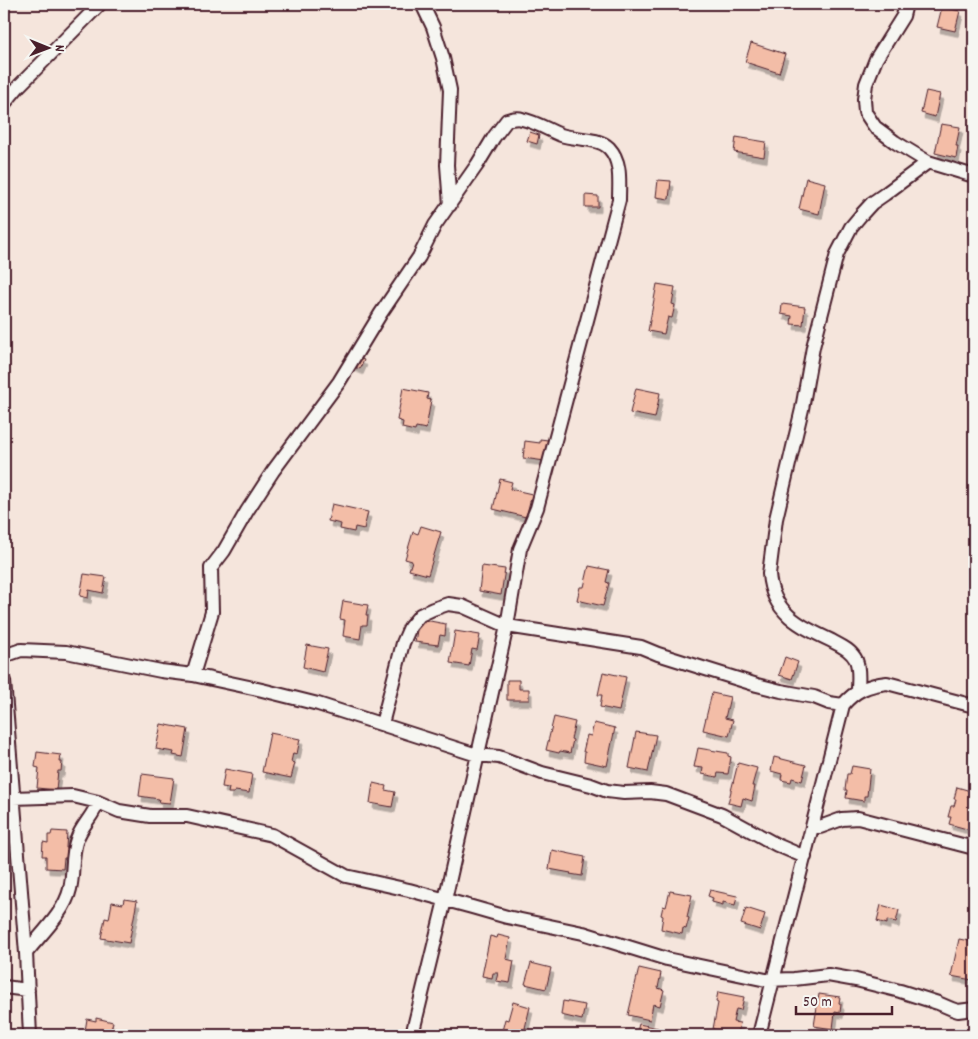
<svg xmlns="http://www.w3.org/2000/svg" width="978" height="1039" font-family="Dekko,sans-serif">
<defs>
<filter id="shadow"><feDropShadow dx="3" dy="5.5" stdDeviation="0" flood-color="#0004"/></filter>
</defs>
<rect width="100%" height="100%" fill="#f5e5dc"/>
<filter id="ink" filterUnits="userSpaceOnUse"><feTurbulence type="fractalNoise" baseFrequency=".02" numOctaves="2"/><feDisplacementMap in="SourceGraphic" scale="10" xChannelSelector="R" yChannelSelector="G"/><feConvolveMatrix kernelMatrix="1 2 1 2 8 2 1 2 1" color-interpolation-filters="sRGB"/></filter>
<g filter="url(#ink)">
<path fill="#f3bda7" stroke="#4a1f2b" filter="url(#shadow)" d="M942 7 960 11 955 31 937 27Z
M751 43 785 54 779 73 745 62Z
M926 91 940 94 935 117 921 113Z
M941 124 960 127 956 146H958L956 158 935 153Z
M530 132 539 135 537 144 527 141Z
M736 137 766 142 764 157 734 152Z
M806 178 825 183 819 214 799 209Z
M658 180 671 181 669 199 656 197Z
M585 195 598 196V207H585Z
M657 284 675 287 672 304 675 305 672 318 668 317 664 334 648 331Z
M782 304 805 307 803 325 791 324 792 316 781 314Z
M349 354 364 360 360 369 345 363Z
M403 388 428 393 427 399 431 400 426 429 416 427 415 431 402 428 403 422 397 420Z
M636 388 660 393 655 418 630 413Z
M540 439 548 440 545 461 523 458 525 441 540 443Z
M500 479 512 482 510 489 532 494 526 517 493 509Z
M332 504 368 512 364 529 355 527 354 532 340 529 341 524 328 521Z
M421 526 441 532 428 575 409 570 412 561 405 559 413 532 418 534Z
M482 566 505 569 501 595 479 591Z
M589 566 609 570 606 582 609 583 603 606 577 600 580 587H584Z
M84 574 106 577 103 593 89 590 88 598 80 596Z
M343 601 368 605 366 615H368L367 625H362L360 639 343 636 345 620 340 619Z
M419 619 446 624 445 636 440 635 438 645 415 642Z
M455 631 480 635 477 650 472 649 469 666 450 663Z
M307 645 328 649 323 672 303 667Z
M785 657 798 662 792 679 779 675Z
M603 672 626 677 619 711 600 707 602 695H598Z
M507 680H519V689H529V700H507Z
M712 693 730 697 725 718 733 720 729 736 703 730Z
M554 717 575 722 571 739 573 740 570 753 560 751 559 753 546 750Z
M594 723 615 728 607 766 584 761 585 752H583L587 735 591 736Z
M161 724 188 729 183 757 173 755 174 752 156 749Z
M636 732 656 735 648 772 629 768Z
M270 733 300 739 297 754 293 753 291 762 295 763 291 778 262 772Z
M698 748 728 753V756L731 757 728 774 718 773 717 777 702 774 703 768 694 767Z
M37 752 61 755 60 762H62L61 771H58L56 790 37 788 39 768 35 767Z
M774 757 806 765 802 781 792 778 791 782 781 780 782 774 771 771Z
M738 763 757 768 752 786H755L752 801 743 798 741 806 728 803Z
M852 766 870 769 867 796H864V801L846 798 847 790H845L847 774H850Z
M225 769 252 774 249 793 235 791 234 793H228L229 788 222 787Z
M142 774 174 778 170 803 158 802 159 799 139 796Z
M373 783 386 786 385 790 395 792 392 807 370 803Z
M957 787 974 792V831L949 824 951 817H948L951 806H954L956 799H954Z
M52 831 67 832 66 848H68L67 858H64L63 869 46 868V856H42L43 842 48 843V835H51Z
M552 850 585 857 582 876 570 874 571 873 549 869Z
M710 890 737 896 735 905 723 902V905L712 902 713 898 708 896Z
M670 891 692 895 687 917 689 918 686 929 683 928 682 934 661 929 663 916 661 915 663 906 666 907Z
M124 899 137 901 129 943 101 938 105 918 109 919 112 902 123 904Z
M881 905 899 910 896 922 887 920V924L877 921Z
M746 908 765 914 760 930 741 924Z
M498 935 510 938 506 959 514 961 510 983 496 981 498 973H493L492 978 482 976 490 936 497 938Z
M959 939 974 942V968L972 980 951 976Z
M531 963 551 968 546 989 525 984Z
M639 968 661 973 658 988 664 990 660 1006 653 1004 650 1020 628 1015Z
M718 992 744 997 741 1010 736 1009 733 1022 740 1023 738 1034 713 1029 718 1003 716 1002Z
M819 994 840 997 839 1003 841 1004 840 1013 835 1012 833 1029 814 1026Z
M563 1001 585 1005 582 1020 561 1015Z
M513 1002 530 1007 525 1028 529 1030 528 1035H501L505 1019 508 1020Z
M96 1018 113 1022 111 1030H108L107 1035 85 1031 87 1019 96 1021Z
M639 1024 658 1028 656 1035H636Z
M319 1029 345 1034V1035H317Z"/>
<g fill="none" stroke-linecap="round" stroke-linejoin="round">
<g stroke="#4a1f2b" stroke-width="16">
<path id="minor" d="M422 4 433 27 443 58 450 90 447 165 450 205
M906 4 903 16 876 59 866 84 864 99 865 112 875 127 895 142 928 162 974 176
M4 104 19 86 100 4
M4 656 21 650 66 652 161 671 193 675 262 690 318 704 477 755 499 757 542 773 591 785 607 791 624 793 650 792 666 794 722 815 777 845 805 857
M193 675 212 612 211 568 224 551 247 511 273 471 339 382 381 313 419 257 435 225 477 165 494 137 507 120C512 119 517 117 522 119 536 122 548 130 561 135 575 140 598 137 609 148 622 162 619 182 619 200L537 508 520 549 507 626 445 900 412 1035
M4 681 26 953 30 1035
M858 691C858 681 860 670 856 660 851 650 841 646 832 641 800 626 772 613 769 574L776 519 802 409 813 347 837 254 851 227 861 215 872 203 885 194 928 162
M382 724 403 643 410 627 420 615 433 609 448 604 462 606 507 626 641 647 658 654 757 685 781 691 814 697 829 703 843 705
M13 798 73 796 98 802 119 811 150 816H187L272 835 346 876 409 890 472 907 507 917 583 933 667 959 766 980 794 979 828 975 856 980 900 991 938 1003 952 1009 958 1011 974 1009
M812 827H820L842 819 858 818 974 848
M26 953C40 935 65 912 70 889 74 873 71 855 77 839 82 825 94 815 98 802
M4 987 28 990
M759 1035 843 705C855 690 869 685 887 683L974 706"/>
</g>
<use href="#minor" stroke="#f6f6f2" stroke-width="12"/>
</g>
</g>
<rect width="978" height="1039" fill="none" stroke="#f6f6f2" stroke-width="20"/>
<rect x="10" y="10" width="958" height="1019" fill="none" stroke="#4a1f2b" stroke-width="2" filter="url(#ink)"/>
<g transform="translate(48 48) rotate(91)" stroke="#f6f6f2" stroke-width="4" paint-order="stroke">
<path d="M0-4L9 19L0 12L-9 19Z" fill="#4a1f2b"/>
<text y="-8" font-size="14" font-weight="bold" text-anchor="middle" fill="#4a1f2b">N</text>
</g>
<path d="M796 1006v8h96v-8" fill="none" stroke="#4a1f2b" stroke-width="2.5"/>
<text x="803" y="1006" font-size="15" fill="#4a1f2b" stroke="#f6f6f2" stroke-width="4" paint-order="stroke">50 m</text>
</svg>
